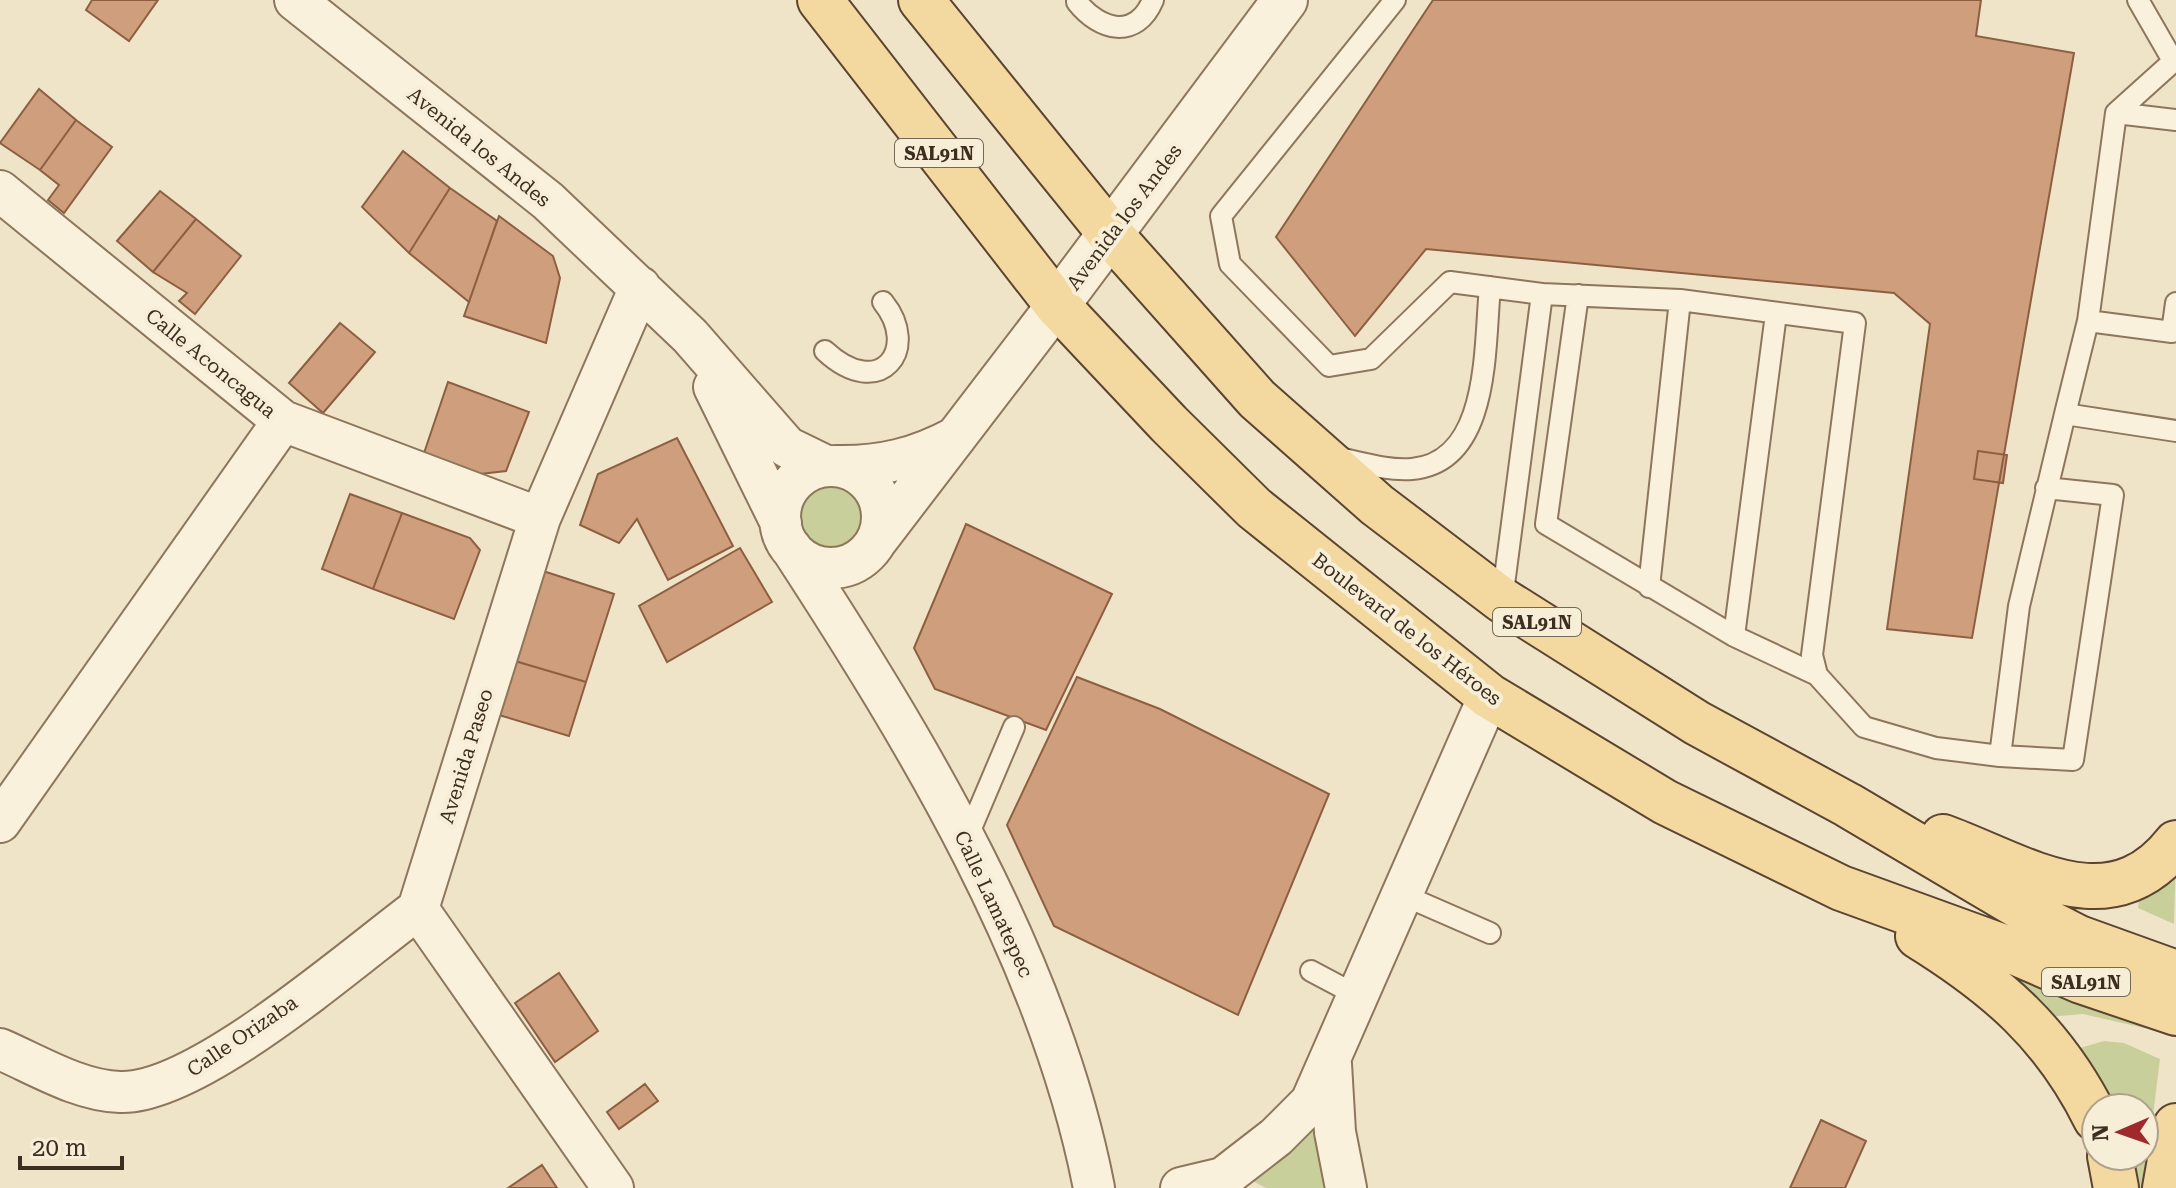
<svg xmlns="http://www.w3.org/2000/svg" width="2176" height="1188" font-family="'Roboto Serif',serif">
<rect width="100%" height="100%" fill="#f0e4c8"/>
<path fill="#c9cf9b" d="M796 518a38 38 0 1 1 76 0a38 38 0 1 1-76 0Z
M2176 855 2174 924 2138 908 2140 893Z
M2012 971 2164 1019 2157 1031 2083 1014 2048 1017Z
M2104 1041 2124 1043 2160 1059 2144 1188H2134L2131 1156H2144V1108H2115L2080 1048Z
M1322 1106 1329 1188H1266L1243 1176Z"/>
<path fill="#cf9f7d" stroke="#8d5f41" stroke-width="2" d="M92 0H158L129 41 86 10Z
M1433 0H1981L1976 36 2074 53 1972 638 1887 629 1930 324 1894 293 1426 249 1355 336 1276 237Z
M39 89 76 120 40 170 0 143Z
M76 120 112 147 64 213 48 200 59 185 40 170Z
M403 151 450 188 409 253 362 207Z
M450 188 497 221 469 302 409 253Z
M160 191 196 219 153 272 117 241Z
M499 216 553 256 560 278 546 343 464 316Z
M196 219 241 256 195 314 179 301 187 293 153 272Z
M340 323 375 352 323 413 289 383Z
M448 382 529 412 506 471 480 474 423 456Z
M677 438 733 546 668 580 637 519 619 543 580 525 598 474Z
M1978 451 2007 455 2003 483 1974 479Z
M350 494 402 513 373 589 322 569Z
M402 513 470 538 480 550 454 619 373 589Z
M966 524 1112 594 1046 730 935 689 914 648Z
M740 548 772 602 667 662 639 606Z
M543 571 614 594 586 682 515 661Z
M515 661 586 682 569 736 499 715Z
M1077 677 1160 709 1329 794 1238 1015 1054 926 1007 825Z
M559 973 598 1031 555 1062 515 1003Z
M645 1084 658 1101 619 1129 607 1112Z
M1821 1120 1866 1141 1845 1188H1790Z
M542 1165 557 1188H508Z"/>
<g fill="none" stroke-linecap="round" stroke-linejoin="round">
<g stroke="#8d765c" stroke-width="24">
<path id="service" d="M1395 0 1221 216 1230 264 1329 366 1371 359 1450 282 1542 294 1680 300 1855 323 1812 655 1817 675 1864 727 1936 748 2000 756
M2138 0 2172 59
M1077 2C1100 31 1136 40 1153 0
M2116 113 2176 59
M1578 295 1546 524 1734 636 1817 675
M2088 321 2172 332 2176 303
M825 351C880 402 921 349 883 302
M2065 414 2088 321 2116 113 2176 120
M1339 458C1362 463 1389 471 1412 469 1491 462 1484 346 1490 287
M2046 488 2113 495 2073 760 2000 756 2019 606 2065 414 2176 431
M1649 587 1680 300
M1502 600 1542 294
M1734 636 1776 314
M966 840 1014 727
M1403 895 1490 933
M1311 971 1360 997"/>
</g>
<g stroke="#8d765c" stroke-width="44">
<path id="minor" d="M295 0 548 201 690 336 787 447 826 466
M0 191 283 421 540 518
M714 387 781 523
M780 517a51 51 0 1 1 102 0a51 51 0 1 1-102 0Z
M836 466C881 467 917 458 956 437
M877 540 1057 305
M791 548C916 740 1050 960 1094 1188
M0 822 283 421
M0 1049C37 1065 79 1091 120 1092 197 1095 353 957 418 909
M1331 1064 1335 1132 1346 1188
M613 1188 418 909 540 518 640 287
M1181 1188 1223 1178 1276 1137 1311 1102 1489 696"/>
</g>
<g stroke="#8d765c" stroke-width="48">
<path id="tertiary" d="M1057 305 1285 0"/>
</g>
<g stroke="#5b4430" stroke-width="48">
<path id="primary" d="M820 0 1057 305 1169 424 1254 508 1489 696 1665 802 1841 888 1998 945 2081 981 2176 1013
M921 0 1112 236 1257 399 1377 505 1502 600 1697 723 1848 805 2034 915 2079 938 2176 973
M1943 837C2023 866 2109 928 2176 843
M1918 936C1997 985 2054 1034 2096 1119
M2110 1156 2116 1188
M2165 1188 2176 1126"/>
</g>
<use href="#service" stroke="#faf1dc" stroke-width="20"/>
<use href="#minor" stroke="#faf1dc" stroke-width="40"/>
<use href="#tertiary" stroke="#faf1dc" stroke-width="44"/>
<use href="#primary" stroke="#f3d9a0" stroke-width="44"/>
</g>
<g text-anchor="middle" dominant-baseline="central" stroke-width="8" stroke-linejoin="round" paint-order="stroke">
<g fill="#f7eed8" stroke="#756857" stroke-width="2">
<rect x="895" y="139" width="88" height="28" rx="6"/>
<rect x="1493" y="608" width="88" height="28" rx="6"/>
<rect x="2042" y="968" width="88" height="28" rx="6"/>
</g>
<g font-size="18" font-weight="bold" fill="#3d2e20">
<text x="939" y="153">SAL91N</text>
<text x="1537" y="622">SAL91N</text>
<text x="2086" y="982">SAL91N</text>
</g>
<g font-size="20" fill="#3d2e20" stroke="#f7eed8">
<text transform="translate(479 147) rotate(39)">Avenida los Andes</text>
<text transform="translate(1124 217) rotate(-53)">Avenida los Andes</text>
<text transform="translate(211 363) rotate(39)">Calle Aconcagua</text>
<text transform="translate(1407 629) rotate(38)">Boulevard de los Héroes</text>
<text transform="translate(466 756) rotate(-73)">Avenida Paseo</text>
<text transform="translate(994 904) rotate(65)">Calle Lamatepec</text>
<text transform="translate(242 1036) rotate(-34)">Calle Orizaba</text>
</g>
</g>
<g transform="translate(2120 1132) rotate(268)"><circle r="38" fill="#f7eed8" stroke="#ada18e" stroke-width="2"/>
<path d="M0-6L14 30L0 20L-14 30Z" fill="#9e2a2b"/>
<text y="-12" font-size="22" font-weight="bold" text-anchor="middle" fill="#3d2e20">N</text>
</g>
<path d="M20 1156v12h102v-12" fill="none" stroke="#3d2e20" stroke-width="4"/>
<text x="32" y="1156" font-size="24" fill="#3d2e20" stroke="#f7eed8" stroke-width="6" paint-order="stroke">20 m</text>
</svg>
